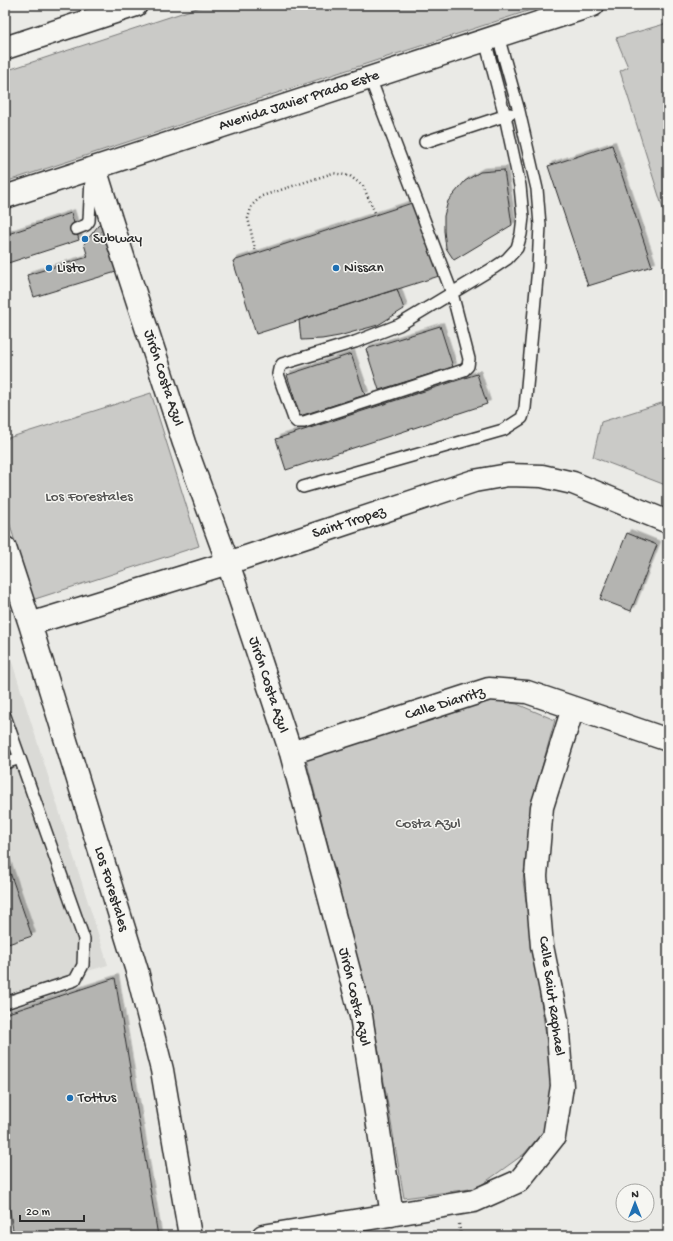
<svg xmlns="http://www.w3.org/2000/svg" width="673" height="1241" font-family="'Gochi Hand',sans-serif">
<defs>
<filter id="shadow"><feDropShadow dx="3.5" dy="-3.5" stdDeviation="0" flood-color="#0004"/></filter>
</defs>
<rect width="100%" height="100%" fill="#eaeae6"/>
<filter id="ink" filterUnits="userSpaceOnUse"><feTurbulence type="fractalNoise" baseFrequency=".025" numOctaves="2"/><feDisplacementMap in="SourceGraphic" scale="8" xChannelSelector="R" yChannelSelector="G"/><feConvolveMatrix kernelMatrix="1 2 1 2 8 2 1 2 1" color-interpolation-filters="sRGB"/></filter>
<g filter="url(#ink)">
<path fill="#dadad6" d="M5 640 108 965 5 996Z"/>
<path fill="#cacac7" stroke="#7a7a79" d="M206 5H546L5 182V71Z
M668 23V225L620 71 628 67 616 38Z
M151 393 199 546 32 600 5 508V439Z
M668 401V486L593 457 601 422Z
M484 698 517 704 555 720 532 803 523 881 552 1076 546 1128 524 1154 477 1188 404 1198 374 1024 306 759Z"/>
<path fill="#b4b4b1" stroke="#2b2b2b" filter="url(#shadow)" d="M612 145 652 266 588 286 548 166Z
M504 170 512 225 454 260 446 248 444 231V216L448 201 465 181 480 172Z
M415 202 439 276 256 334 233 261Z
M71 213 79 240 5 264V235Z
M101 222 116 272 34 297 27 275 88 257 84 244Z
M397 289 404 309 378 325 339 336 322 339 301 340 299 320Z
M440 326 453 367 379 390 366 349Z
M351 354 365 395 300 416 287 375Z
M477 374 487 404 286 470 276 439Z
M627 533 657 545 631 611 600 599Z
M5 858 32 936 5 945Z
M115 978 158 1236H14L5 1182V1014Z"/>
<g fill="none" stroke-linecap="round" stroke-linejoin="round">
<g stroke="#2b2b2b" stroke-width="14">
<path id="service" d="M370 78 452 293 469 359 468 366 464 370 304 422H297L294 419 278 374 279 369 282 364 355 342 399 325 495 267 507 259 517 248 521 234 523 217 520 186 505 116 485 40
M425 142 510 114
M76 229 86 225 89 221 91 178
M303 487 503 430 522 418 525 408 538 267 540 225 537 189 519 111 498 36
M5 716 84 939 83 965 75 980 5 1003
M5 763 20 758"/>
</g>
<g stroke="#2b2b2b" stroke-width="25">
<path id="minor" d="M95 168 112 223 184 443 228 563 291 753 361 1016 392 1215
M5 548 30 624 137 971 162 1070 190 1236
M30 624 228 563 474 481 508 475 542 476 573 483 668 522
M291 753 489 689 527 692 668 740
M263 1236 474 1201 519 1181 554 1137 562 1086 557 1020 542 946 536 876 542 807 573 708"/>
</g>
<g stroke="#2b2b2b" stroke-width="25">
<path id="primary" d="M5 48 136 5
M5 197 593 5"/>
</g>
<path stroke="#2b2b2b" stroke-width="2.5" stroke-dasharray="1 3" stroke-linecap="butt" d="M256 254 248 218 252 205 262 196 333 173 350 176 363 186 376 215
M459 1224 461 1236"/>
<use href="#service" stroke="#f6f6f2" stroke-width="11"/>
<use href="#minor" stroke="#f6f6f2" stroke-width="22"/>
<use href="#primary" stroke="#f6f6f2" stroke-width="22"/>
</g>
</g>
<g fill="#1f6fb2" stroke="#f6f6f2" stroke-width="1.5">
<circle cx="85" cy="239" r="4"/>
<circle cx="49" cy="268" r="4"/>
<circle cx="336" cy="268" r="4"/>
<circle cx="70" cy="1098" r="4"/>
</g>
<g text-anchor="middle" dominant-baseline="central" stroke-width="3" stroke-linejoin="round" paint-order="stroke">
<g font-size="15" fill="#2b2b2b" stroke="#f6f6f2">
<text transform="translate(299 101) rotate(-18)">Avenida Javier Prado Este</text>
<text transform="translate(163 378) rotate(72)">Jirón Costa Azul</text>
<text transform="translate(349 523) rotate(-18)">Saint Tropez</text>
<text transform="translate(268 685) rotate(72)">Jirón Costa Azul</text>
<text transform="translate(445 704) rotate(-17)">Calle Diarritz</text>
<text transform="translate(111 889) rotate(73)">Los Forestales</text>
<text transform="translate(551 996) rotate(82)">Calle Saiut Raphael</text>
<text transform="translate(354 997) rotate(77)">Jirón Costa Azul</text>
</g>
<g font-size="15" fill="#2b2b2b" stroke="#f6f6f2" text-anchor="start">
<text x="93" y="239">Subway</text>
<text x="57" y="268">Listo</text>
<text x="344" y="268">Nissan</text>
<text x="78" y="1098">Tottus</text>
</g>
<g font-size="15" fill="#535352" stroke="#f6f6f2">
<text x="89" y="497">Los Forestales</text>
<text x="428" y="824">Costa Azul</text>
</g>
</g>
<rect width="673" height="1241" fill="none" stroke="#f6f6f2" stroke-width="20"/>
<rect x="10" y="10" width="653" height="1221" fill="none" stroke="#2b2b2b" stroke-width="1.5" filter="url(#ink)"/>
<g transform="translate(635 1203)"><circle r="19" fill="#f6f6f2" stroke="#a5a5a2"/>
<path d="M0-3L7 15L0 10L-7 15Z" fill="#1f6fb2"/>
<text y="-6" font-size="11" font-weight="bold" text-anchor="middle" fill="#2b2b2b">N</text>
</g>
<path d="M20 1215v6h64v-6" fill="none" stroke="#2b2b2b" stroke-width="2"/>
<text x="26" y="1215" font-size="12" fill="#2b2b2b" stroke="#f6f6f2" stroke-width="3" paint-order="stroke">20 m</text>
</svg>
